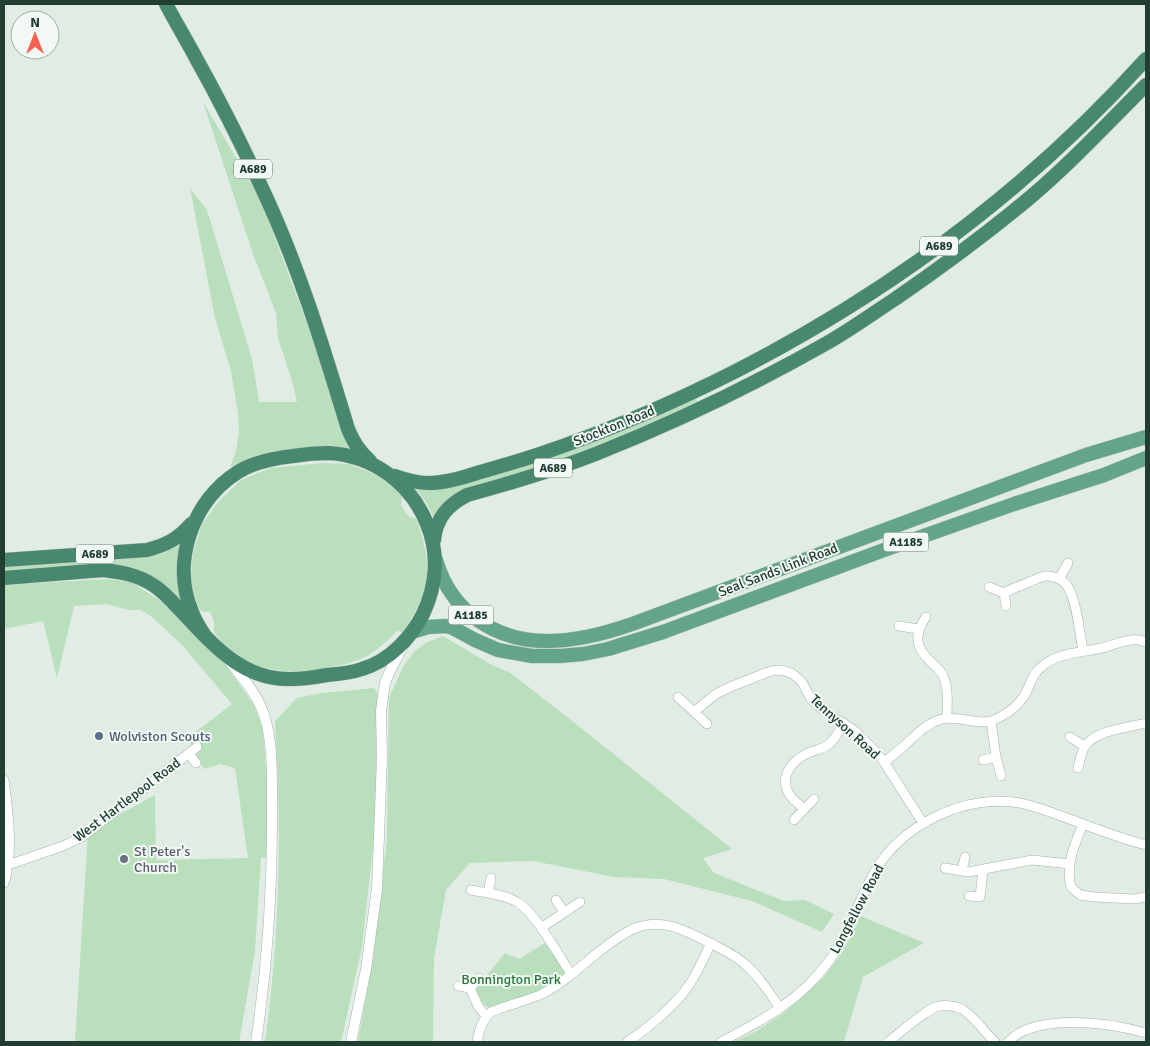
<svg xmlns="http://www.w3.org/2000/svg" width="1150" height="1046" font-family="Signika,sans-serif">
<rect width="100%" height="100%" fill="#e1ece5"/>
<path fill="#b9dfbd" d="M203 102 260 198 308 326 350 447 348 449 329 446 291 449 257 456 230 467 236 452 239 431 238 413 231 371 215 318 190 188 207 210 252 359 259 402H297L293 384 278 338 276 313 253 254Z
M696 398 698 404 575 454 486 484 446 502 433 516 426 502 415 488 544 460 631 427Z
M321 463 349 464 374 474 392 486 402 496 401 505 408 516 416 519C424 540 431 566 425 589 421 604 411 618 403 632L396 631C391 638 375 652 367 656 356 662 343 665 331 667 300 673 270 675 241 658 230 651 222 642 214 632V621L210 612 201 611 197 604 191 580 193 553 202 524 219 501 241 480 271 468Z
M179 545C177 564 178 582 182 601L163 584 140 571 4 572V566L141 558 162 554Z
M108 579 131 582 167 605 224 663 254 705 263 730 268 796V858H261L255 951 239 1042H75L88 832 155 795 156 860 248 858 235 768 220 764 204 769 188 738 232 704 182 645 152 617 141 610H128L107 604 74 606 57 678 43 621 4 629V585Z
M443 636 490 664 512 674 590 735 732 849 703 858 714 873 784 901 805 900 834 914 822 932 752 901 664 879 614 877 533 861 470 863 446 890 434 958 433 1042H358L374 950 387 839 389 698 404 665 415 651 427 642Z
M374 688 379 695 376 709V820L362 947 341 1042H265C280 936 282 828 275 721L297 698 322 693Z
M861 916 924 943 863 977 844 1042H734L755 1032 785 1012 824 977 844 950Z
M545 943 564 970V974C551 990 515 1000 495 1007 483 1009 478 1000 476 989L505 953 519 959Z"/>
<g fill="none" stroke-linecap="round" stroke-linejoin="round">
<g stroke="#a3b4ab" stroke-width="10">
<path id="minor" d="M1059 579 1068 563
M989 587 1004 593 1006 606
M1004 593C1012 588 1021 586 1029 582 1035 580 1040 576 1047 576 1053 576 1061 579 1065 583 1076 594 1080 635 1083 651
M926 617C914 634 915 647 930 661 935 666 941 670 943 676 949 688 947 705 947 718
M899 626 918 629
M678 697 707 724
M695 711 716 694 730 687 768 672 776 670 785 671 793 674 802 682 811 699 817 705 830 715 855 731 876 752 884 762 923 823
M991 721 996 757 1001 776
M1070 737 1084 746
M189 754 196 763
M983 760 996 757
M884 762C891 757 898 751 905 745 916 735 926 723 942 719 958 715 975 725 991 721 995 720 1000 717 1005 714 1013 710 1021 701 1026 693 1030 685 1032 676 1038 670 1055 652 1080 653 1102 648 1117 644 1132 636 1146 642
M1078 768C1080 761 1081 754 1084 748 1092 731 1130 727 1146 723
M4 780C8 810 14 854 4 883
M804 809C799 804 791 799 788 792 780 776 792 761 806 754 813 750 821 750 828 745 835 740 839 731 844 723
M794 820 814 799
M1083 824C1075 844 1065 865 1071 887L1080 895 1095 897 1134 899 1146 897
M8 865 63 846 82 837 197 747
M945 868 968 872 1032 860 1070 864
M962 871 965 857
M471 890C486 893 504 894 517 902 535 912 559 956 571 974
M488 893 491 878
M969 896 980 897 983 870
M556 900 564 912
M541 928 580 902
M458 986 470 988 479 978
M470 988 478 1006 486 1016
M477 1042C479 1031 482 1019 491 1012 508 1005 526 1001 542 994 574 978 597 948 629 931 659 915 685 930 712 944 724 950 737 956 747 966 760 977 770 994 780 1008
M627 1042C647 1029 676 1005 689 985 698 972 704 957 711 943
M721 1042C741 1031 762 1021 780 1008 799 995 816 979 829 961 849 934 858 901 874 873 900 825 966 793 1020 803 1036 806 1052 813 1067 818 1093 828 1119 838 1146 845
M888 1042C900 1033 926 1009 939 1006 946 1005 955 1006 962 1009 975 1017 984 1032 995 1042
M1008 1042C1036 1012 1111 1023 1146 1033"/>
</g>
<g stroke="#a3b4ab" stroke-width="11">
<path id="tertiary" d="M229 661C240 675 254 690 261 707 273 734 272 771 272 801 273 882 268 962 256 1042
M351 1042 366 969 377 889 382 757 381 711 385 683 389 673 402 648"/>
</g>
<g stroke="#c1c9c5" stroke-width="15">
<path id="primary" d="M436 560C451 612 495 641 548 641 578 641 607 633 635 623L1086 455 1146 437
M412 632 428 627 445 626 451 627 475 640 498 650 532 656H560L583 654 608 649 663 632 884 550 1014 504 1104 475 1146 458"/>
</g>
<g stroke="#c1c9c5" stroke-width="15">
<path id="trunk" d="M166 4C176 23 187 41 197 60 220 101 241 143 261 186 298 264 323 346 348 429 354 443 359 451 370 461
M395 476C406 480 417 483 429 483 446 483 462 478 477 473 498 467 519 461 540 454 608 431 673 403 736 371 892 291 1029 189 1146 59
M434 540C436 518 448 505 467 495 511 483 555 470 598 453 676 422 753 385 827 343 850 330 872 314 895 299 940 268 985 235 1027 200 1069 165 1107 124 1146 85
M4 560 147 550C166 545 178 539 191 524
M4 578 103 570C121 572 138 575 153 585 163 591 171 600 179 609 211 642 241 681 292 679 304 679 316 677 327 675 339 674 351 673 362 669 389 661 411 638 423 614 437 585 439 553 427 524 411 483 372 455 328 453 316 453 305 454 293 456 275 458 254 462 238 472 192 501 171 562 192 612 195 621 200 628 205 636"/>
</g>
<use href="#minor" stroke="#fff" stroke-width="9"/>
<use href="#tertiary" stroke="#fff" stroke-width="10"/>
<use href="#primary" stroke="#63a48a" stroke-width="14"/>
<use href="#trunk" stroke="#47886f" stroke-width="14"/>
</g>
<circle fill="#5c6f8a" stroke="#f2f9f4" stroke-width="2" cx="99" cy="736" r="5"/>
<circle fill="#6b7280" stroke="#f2f9f4" stroke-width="2" cx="124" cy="859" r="5"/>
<g text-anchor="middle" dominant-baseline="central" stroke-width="4" stroke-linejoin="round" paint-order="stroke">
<g fill="#f2f9f4" stroke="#5f766c" stroke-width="1">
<rect x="234" y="159.5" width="38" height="19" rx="4"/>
<rect x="920" y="236.5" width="38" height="19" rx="4"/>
<rect x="534" y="458.5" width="38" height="19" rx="4"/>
<rect x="883.5" y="532.5" width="45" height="19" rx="4"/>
<rect x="76" y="544.5" width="38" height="19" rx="4"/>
<rect x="448.5" y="605.5" width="45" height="19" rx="4"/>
</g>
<g font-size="12" font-weight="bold" fill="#203e31">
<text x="253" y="169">A689</text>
<text x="939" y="246">A689</text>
<text x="553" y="468">A689</text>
<text x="906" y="542">A1185</text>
<text x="95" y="554">A689</text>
<text x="471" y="615">A1185</text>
</g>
<g font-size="14" fill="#203e31" stroke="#f2f9f4">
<text transform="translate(614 426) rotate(-22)">Stockton Road</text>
<text transform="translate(778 570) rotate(-21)">Seal Sands Link Road</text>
<text transform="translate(845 727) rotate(42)">Tennyson Road</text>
<text transform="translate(127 800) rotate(-37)">West Hartlepool Road</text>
<text transform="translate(857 909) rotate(-62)">Longfellow Road</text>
</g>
<g font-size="14" fill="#4e5e75" stroke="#f2f9f4" text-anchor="start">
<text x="109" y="736">Wolviston Scouts</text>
</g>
<g font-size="14" fill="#5b616d" stroke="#f2f9f4" text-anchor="start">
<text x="134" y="851">St Peter's<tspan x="134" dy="16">Church</tspan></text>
</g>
<g font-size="14" fill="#28773b" stroke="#f2f9f4">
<text x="511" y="979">Bonnington Park</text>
</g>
</g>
<rect width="1150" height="1046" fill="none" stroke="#203e31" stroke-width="10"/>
<g transform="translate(35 35)"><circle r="24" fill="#f2f9f4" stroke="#9eaea6"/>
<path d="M0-4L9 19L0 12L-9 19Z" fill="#f96252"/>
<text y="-8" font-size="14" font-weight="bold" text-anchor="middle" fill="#203e31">N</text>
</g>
</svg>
